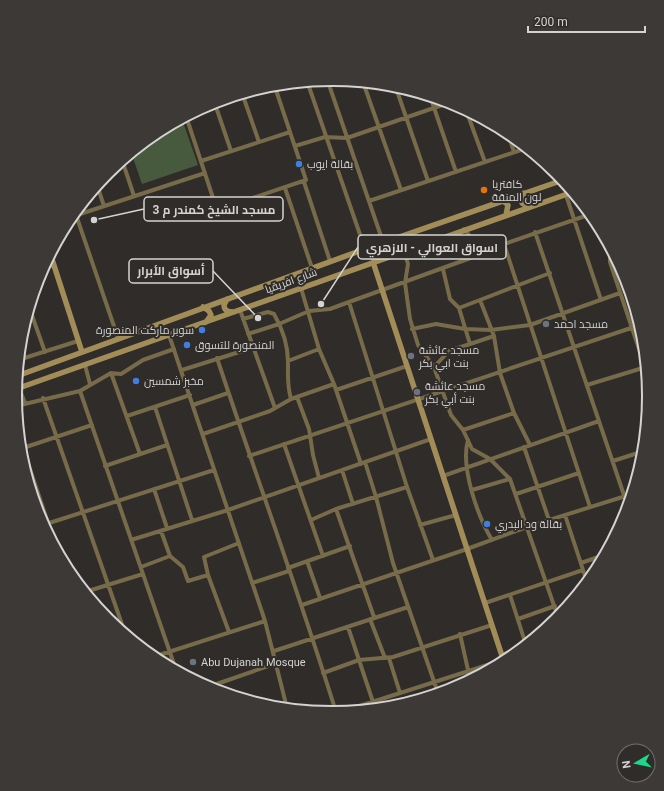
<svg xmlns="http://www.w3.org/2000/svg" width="664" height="791" font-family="Roboto,Cairo,sans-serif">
<rect width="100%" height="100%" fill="#2f2c2a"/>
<path fill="#485a3e" d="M183 122 198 165 142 184 131 152 156 132Z"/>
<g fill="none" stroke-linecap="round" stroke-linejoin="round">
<path stroke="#776b4a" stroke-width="4" d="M327 79 383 242
M307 81 365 249
M363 82 401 190
M395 85 428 181
M242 93 259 142
M430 96 456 172
M214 101 231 151
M466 110 485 162
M186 116 217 210
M507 131 514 152
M295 146 325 137 347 138 451 102
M122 160 134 196
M201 161 290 132
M304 182 330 261
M97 185 104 206
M285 188 312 268
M566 195 601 300
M369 201 527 148
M75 212 118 338
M202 215 306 180 274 84
M71 217 205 173
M464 229 469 235 475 249 484 251
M535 232 628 507
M504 244 590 507
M404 251 408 264 405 283 410 319 418 345 434 367 451 415 463 430 472 449 490 459 510 479 558 617
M614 254 610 256V262L645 367
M42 269 54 265
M443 269 450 299 459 308 470 344
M301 288 319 349 334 384 361 464
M480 300 550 273
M349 302 407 487 433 560
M29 307 45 352
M459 308 480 300 494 336 500 373 514 413 530 445
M240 310 275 408
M243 319 268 312 274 314C282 328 288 345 288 362 288 376 287 386 291 399
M412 329 436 324 465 329 491 330 530 325 620 293
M248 334 279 324 309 311 330 309 349 302 476 256 484 251 591 214
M169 335 265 621 287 708
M217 358C256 476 299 593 336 712
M18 360 78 341
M288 361 319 349
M85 365 90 384
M434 367 449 351 494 336
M182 370 252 348
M111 373 140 454
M587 385 646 367
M19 388 25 403
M336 390 407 366
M80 391 176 670
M297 397 309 429 313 455 319 478
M43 398 125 633
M193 405 228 393
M16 406 80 391 111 373 121 374 143 360 174 349
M155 407 192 520
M127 416 190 395
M463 430 514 413
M203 434 270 411 291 399 334 384
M468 440C460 467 478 517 492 540
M284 444 323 556
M524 447 549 520
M23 448 57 550
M20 449 92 425
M249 456 640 325
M613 461 644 451
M365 462 376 497 393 563 438 693
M105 466 167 445
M342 470 353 504
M443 476 599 421
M154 489 167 528
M472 490 510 479
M516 494 579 473
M336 509 374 617
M565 515 587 582
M311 520 336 509 407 487
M43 525 214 470
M420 525 456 515
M161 531 170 556 183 567 188 581 208 575
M131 540 228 510 431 439
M307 561 320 598
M581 563 604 555
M141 567 170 556
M288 568 350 546
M252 583 289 571
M85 592 143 574
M510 595 526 645
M485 603 583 570
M302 605 467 549 527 527 632 494
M370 619 385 658
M518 619 555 606
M112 623 120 620
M348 627 375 708
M229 632 208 575 204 557 239 543
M460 634 470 679
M274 651 408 607
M501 655 521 649
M153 657 265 621
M389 658 400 693
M323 673 359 660 393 657 492 625
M219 683 222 692
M208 687 277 663
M344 711 503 660"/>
<path stroke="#a28d58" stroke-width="5.5" d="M524 193 521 200 522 203 529 207
M502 200 508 205 506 215
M50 253 82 352
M373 262 504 662
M227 299 224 305C224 311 228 312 234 312
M203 307 209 311 211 315 206 322
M17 376 365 249 563 180
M16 389 573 192"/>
</g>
<g fill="#3f7fe0" stroke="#2f2c2a" stroke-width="1.5">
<circle cx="299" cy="164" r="4"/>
<circle cx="202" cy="330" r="4"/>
<circle cx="187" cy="345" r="4"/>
<circle cx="136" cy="381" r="4"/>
<circle cx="487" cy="524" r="4"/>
</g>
<circle fill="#e8710a" stroke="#2f2c2a" stroke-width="1.5" cx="484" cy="190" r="4"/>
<g fill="#6b7280" stroke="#2f2c2a" stroke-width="1.5">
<circle cx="546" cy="324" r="4"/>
<circle cx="411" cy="356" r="4"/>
<circle cx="417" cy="392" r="4"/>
<circle cx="193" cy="662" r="4"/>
</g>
<g text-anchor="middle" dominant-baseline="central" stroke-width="4" stroke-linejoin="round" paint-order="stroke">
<g font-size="11" fill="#d4d3d1" stroke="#2f2c2a" text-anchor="start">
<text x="307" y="164">بقالة ايوب</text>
<text x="492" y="184">كافتريا<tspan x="492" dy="13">لون المنقة</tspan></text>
<text x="554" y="324">مسجد احمد</text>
<text x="194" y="330" text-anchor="end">سوبر ماركت المنصورة</text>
<text x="195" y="345">المنصورة للتسوق</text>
<text x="419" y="350">مسجد عائشة<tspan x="419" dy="13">بنت ابي بكر</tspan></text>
<text x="144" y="381">مخبز شمسين</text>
<text x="425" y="386">مسجد عائشة<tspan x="425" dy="13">بنت أبي بكر</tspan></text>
<text x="495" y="524">بقالة ود البدري</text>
<text x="201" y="662">Abu Dujanah Mosque</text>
</g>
<g font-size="11" fill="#d4d3d1" stroke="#2f2c2a">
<text transform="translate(291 281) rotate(-20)">شارع افريقيا</text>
</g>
</g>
<path d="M0 0H664V791H0ZM22 396a310 310 0 1 1 620 0a310 310 0 1 1-620 0Z" fill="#3c3937" fill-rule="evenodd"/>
<path fill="none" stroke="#d4d3d1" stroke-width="2" d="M22 396a310 310 0 1 1 620 0a310 310 0 1 1-620 0Z"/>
<path fill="none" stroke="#d4d3d1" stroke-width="1.5" d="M94 220L144 209M321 304L358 247M258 318L213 271"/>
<g fill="#d4d3d1" stroke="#2f2c2a" stroke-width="1.5">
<circle cx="94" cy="220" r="4"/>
<circle cx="321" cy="304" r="4"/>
<circle cx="258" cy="318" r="4"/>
</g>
<g fill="#2f2c2a" stroke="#d4d3d1" stroke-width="1.5">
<rect x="144" y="197" width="139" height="24" rx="4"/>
<rect x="358" y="235" width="148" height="24" rx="4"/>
<rect x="129" y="259" width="84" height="24" rx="4"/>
</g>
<g font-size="12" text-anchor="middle" font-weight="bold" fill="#d4d3d1">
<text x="214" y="214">مسجد الشيخ كمندر م 3</text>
<text x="432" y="252">اسواق العوالي - الازهري</text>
<text x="171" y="275">أسواق الأبرار</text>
</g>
<g transform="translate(636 763) rotate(261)"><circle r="19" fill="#2f2c2a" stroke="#716f6d"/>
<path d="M0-3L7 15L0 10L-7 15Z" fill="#1bd988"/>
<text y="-6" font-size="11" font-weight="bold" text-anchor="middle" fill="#d4d3d1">N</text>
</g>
<path d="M528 26v6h117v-6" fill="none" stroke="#d4d3d1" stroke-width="2"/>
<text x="534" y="26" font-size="12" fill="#d4d3d1" stroke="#2f2c2a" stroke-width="3" paint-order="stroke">200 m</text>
</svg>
